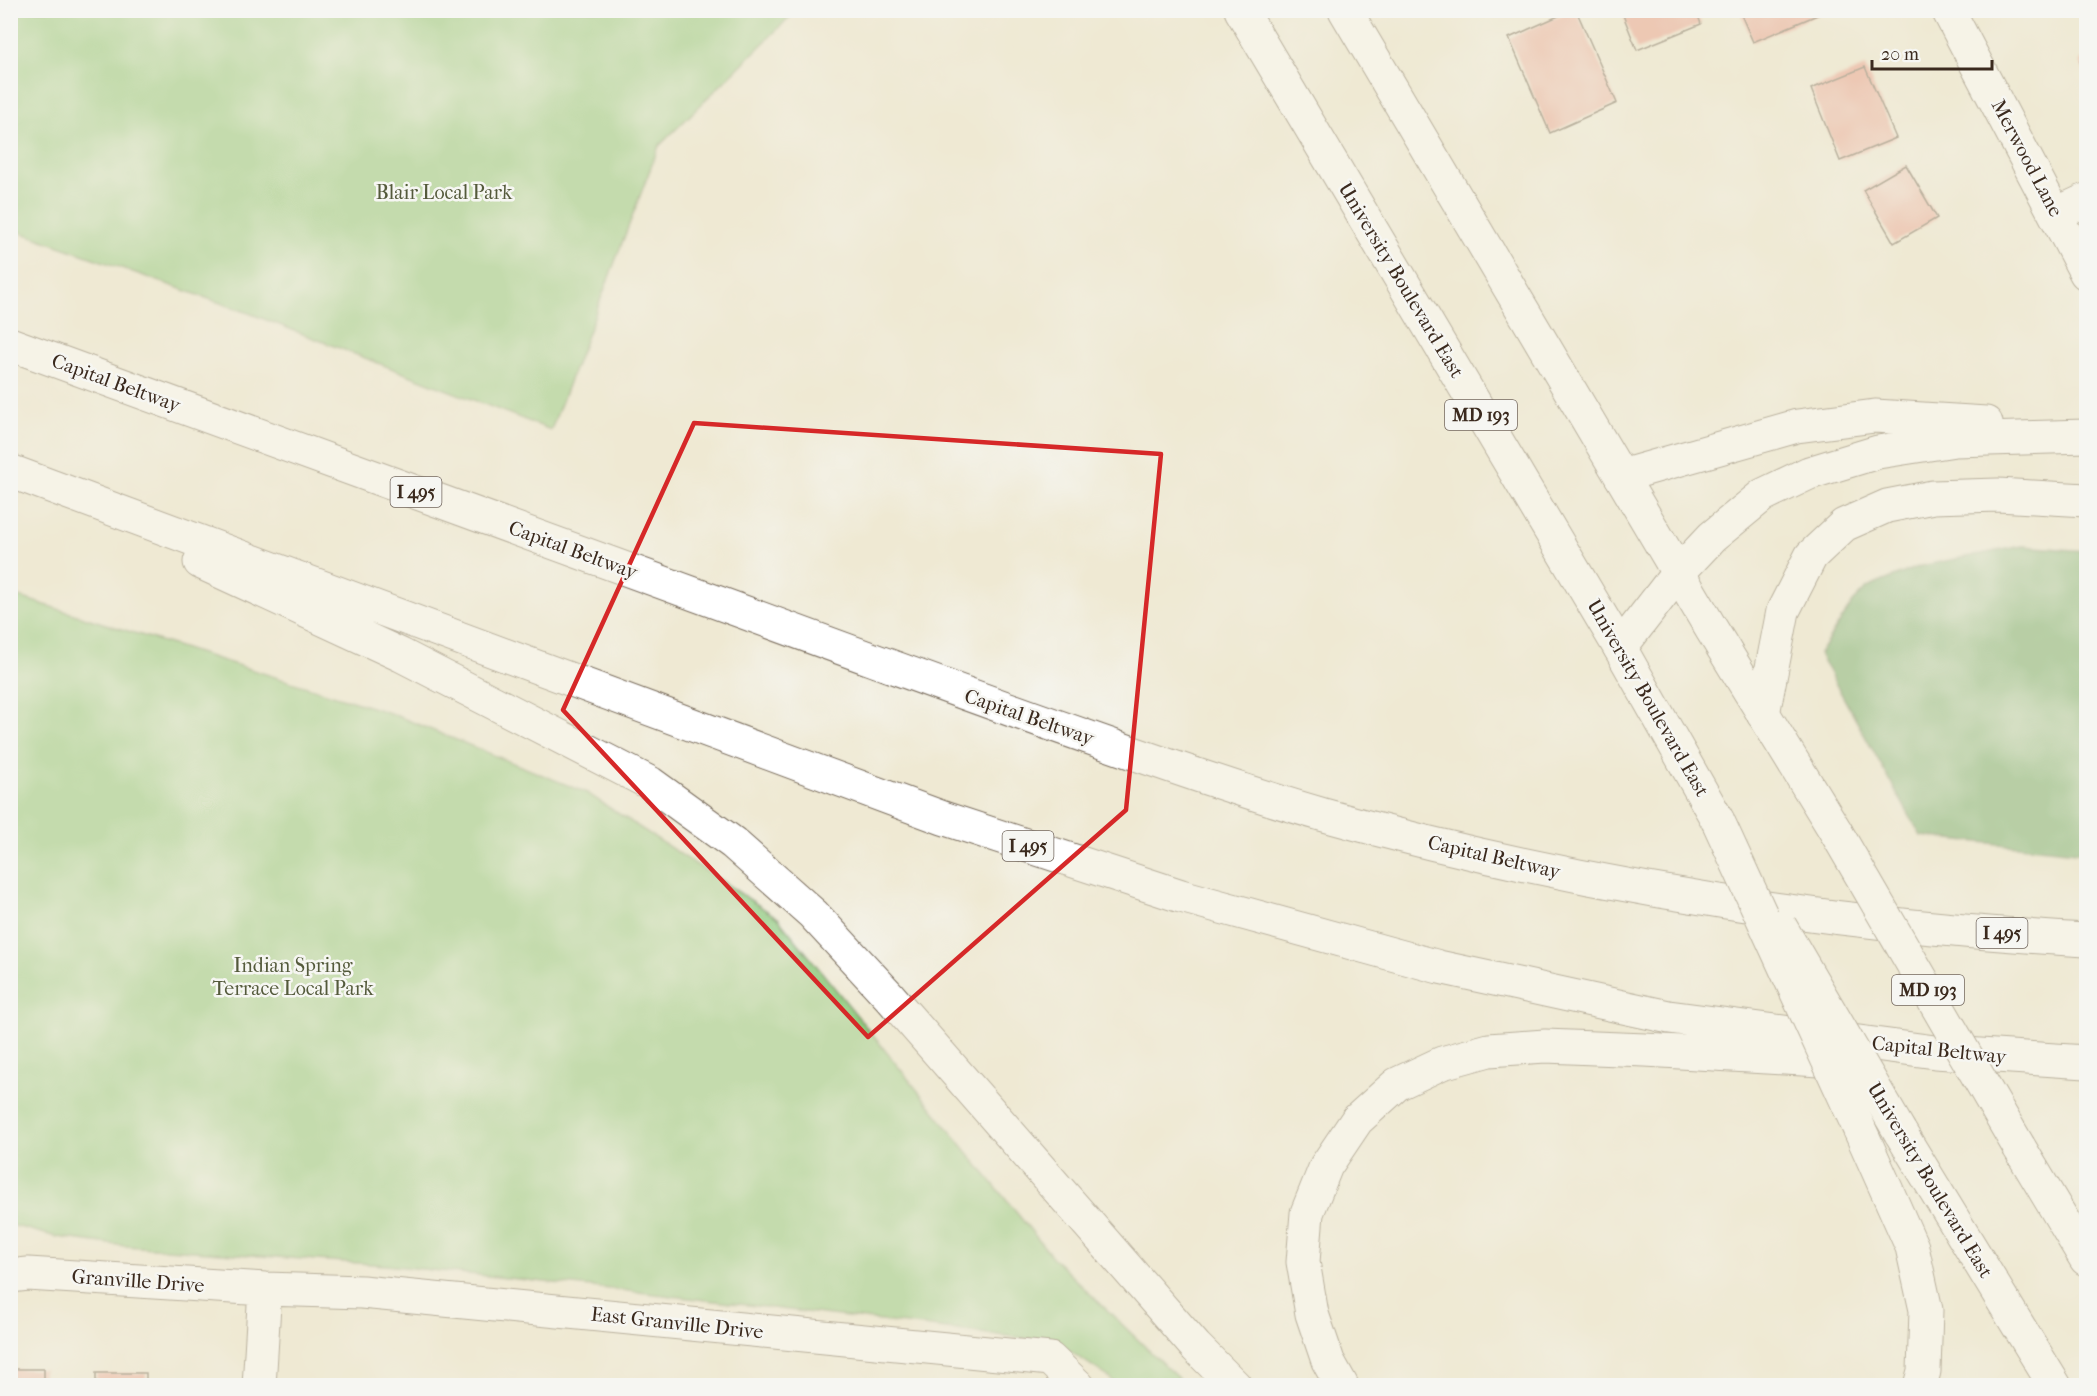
<svg xmlns="http://www.w3.org/2000/svg" width="2097" height="1396" font-family="'IM FELL French Canon',serif">
<rect width="100%" height="100%" fill="#f6f6f2"/>
<filter id="ink" filterUnits="userSpaceOnUse"><feTurbulence type="fractalNoise" baseFrequency=".0167" numOctaves="2"/><feDisplacementMap in="SourceGraphic" scale="12" xChannelSelector="R" yChannelSelector="G"/><feConvolveMatrix kernelMatrix="1 2 1 2 8 2 1 2 1" color-interpolation-filters="sRGB"/></filter>
<filter id="wash" filterUnits="userSpaceOnUse"><feTurbulence type="fractalNoise" baseFrequency=".008" numOctaves="4" result="noise"/><feDisplacementMap in="SourceGraphic" scale="24" xChannelSelector="R" yChannelSelector="G"/><feGaussianBlur stdDeviation="1.35" result="paint"/><feColorMatrix in="noise" values="0 0 0 0 0 0 0 0 0 0 0 0 0 0 0 0 0 1.4 0 .05"/><feComposite in="paint" operator="in"/></filter>
<g filter="url(#wash)">
<rect width="100%" height="100%" fill="#efe9d3"/>
<path fill="#90ca7e" stroke="#667a4e" stroke-width="1.5" d="M11 10H796V11L659 146 551 430 246 312 11 229Z
M10 594 390 713 587 793 778 918 1054 1259 1185 1385H1115L1110 1378 1056 1342 638 1292 385 1265 125 1246 57 1237 11 1225Z"/>
<path fill="#74ae6d" stroke="#586c46" stroke-width="1.5" d="M2022 546 2086 551V853L1921 836 1819 654 1853 602 1867 588 1920 566Z"/>
<g id="blocks">
<path fill="#eb9f8d" d="M1572 10H1576L1617 103 1550 133 1509 38Z
M1621 10H1696L1701 24 1637 50Z
M1739 10H1821L1822 13 1753 42Z
M2086 58V77L2080 61Z
M1865 67 1896 138 1840 161 1811 89Z
M1906 165 1937 218 1894 243 1863 190Z
M10 1369H44V1386H10Z
M96 1373H146V1386H96Z"/>
</g>
</g>
<g filter="url(#ink)">
<use href="#blocks" fill-opacity="0" stroke="#7a6d5d" stroke-width="1.5"/>
<g fill="none" stroke-linecap="round" stroke-linejoin="round">
<g stroke="#7a6d5d" stroke-width="35">
<path id="minor" d="M1948 10 2086 273
M2056 214 2086 200
M10 1276 28 1274 265 1289 362 1292 1050 1359 1078 1386
M259 1386 265 1289"/>
</g>
<g stroke="#7a6d5d" stroke-width="35">
<path id="primary" d="M1241 10 1620 648 1718 821
M1345 10 1712 630 1836 832
M1900 1132 2055 1386
M2019 1147 2086 1259"/>
</g>
<g stroke="#7a6d5d" stroke-width="35">
<path id="motorway" d="M10 344C253 433 495 521 738 610 857 654 976 698 1096 740 1172 767 1247 793 1324 815 1572 885 1829 925 2086 940
M10 471 943 818 1181 896 1439 967 1669 1017 1935 1052 2086 1062
M1621 476 1797 426 1875 416 1986 423
M200 562 401 655 650 783 733 843 813 914 890 997 1196 1347 1235 1386
M1620 648 1678 573 1712 537 1763 495 1809 473 1878 452 1955 440 2086 436
M1763 714 1783 611 1811 556 1844 525 1887 506 1933 497 1998 495 2086 500
M1859 1128 1912 1247 1926 1310 1924 1371 1920 1386
M1342 1386 1328 1361 1312 1314 1303 1262 1307 1213 1326 1166 1357 1120 1397 1084 1442 1063 1489 1050 1545 1046 1645 1050 1855 1062"/>
</g>
<use href="#minor" stroke="#fff" stroke-width="33"/>
<use href="#primary" stroke="#fff" stroke-width="33"/>
<use href="#motorway" stroke="#fff" stroke-width="33"/>
<g stroke="#7a6d5d" stroke-width="35" stroke-linecap="butt">
<path id="primary-bridge" d="M1836 832 2019 1147
M1780 926 1900 1132"/>
</g>
<g stroke="#7a6d5d" stroke-width="35" stroke-linecap="butt">
<path id="motorway-bridge" d="M1718 821 1859 1128"/>
</g>
<use href="#primary-bridge" stroke="#fff" stroke-width="33"/>
<use href="#motorway-bridge" stroke="#fff" stroke-width="33"/>
</g>
</g>
<path d="M0 0H2097V1396H0ZM694 423 1161 454 1126 810 868 1037 563 710Z" fill="#efe9d3" fill-opacity=".55" fill-rule="evenodd"/>
<path fill="none" stroke="#d62828" stroke-width="4.5" stroke-linejoin="round" d="M694 423 1161 454 1126 810 868 1037 563 710Z"/>
<g text-anchor="middle" dominant-baseline="central" stroke-width="5" stroke-linejoin="round" paint-order="stroke">
<g fill="#f6f6f2" stroke="#73675e" stroke-width="1.5">
<rect x="1445" y="400" width="72" height="30" rx="4.5"/>
<rect x="390.5" y="477" width="51" height="30" rx="4.5"/>
<rect x="1002.5" y="831" width="51" height="30" rx="4.5"/>
<rect x="1976.5" y="918" width="51" height="30" rx="4.5"/>
<rect x="1892" y="975" width="72" height="30" rx="4.5"/>
</g>
<g font-size="18" font-weight="bold" fill="#3b2a1e">
<text x="1481" y="415">MD 193</text>
<text x="416" y="492">I 495</text>
<text x="1028" y="846">I 495</text>
<text x="2002" y="933">I 495</text>
<text x="1928" y="990">MD 193</text>
</g>
<g font-size="20" fill="#3b2a1e" stroke="#f6f6f2">
<text transform="translate(2027 158) rotate(62)">Merwood Lane</text>
<text transform="translate(1401 280) rotate(59)">University Boulevard East</text>
<text transform="translate(116 383) rotate(20)">Capital Beltway</text>
<text transform="translate(573 550) rotate(20)">Capital Beltway</text>
<text transform="translate(1648 698) rotate(60)">University Boulevard East</text>
<text transform="translate(1029 717) rotate(19)">Capital Beltway</text>
<text transform="translate(1494 857) rotate(13)">Capital Beltway</text>
<text transform="translate(1939 1050) rotate(6)">Capital Beltway</text>
<text transform="translate(1930 1180) rotate(59)">University Boulevard East</text>
<text transform="translate(138 1281) rotate(4)">Granville Drive</text>
<text transform="translate(677 1323) rotate(6)">East Granville Drive</text>
</g>
<g font-size="20" fill="#545a3b" stroke="#f6f6f2">
<text x="444" y="192">Blair Local Park</text>
<text x="293" y="965">Indian Spring<tspan x="293" dy="23">Terrace Local Park</tspan></text>
</g>
</g>
<rect width="2097" height="1396" fill="none" stroke="#f6f6f2" stroke-width="36"/>
<path d="M1872 60v9h120v-9" fill="none" stroke="#3b2a1e" stroke-width="3"/>
<text x="1881" y="60" font-size="18" fill="#3b2a1e" stroke="#f6f6f2" stroke-width="4.5" paint-order="stroke">20 m</text>
</svg>
